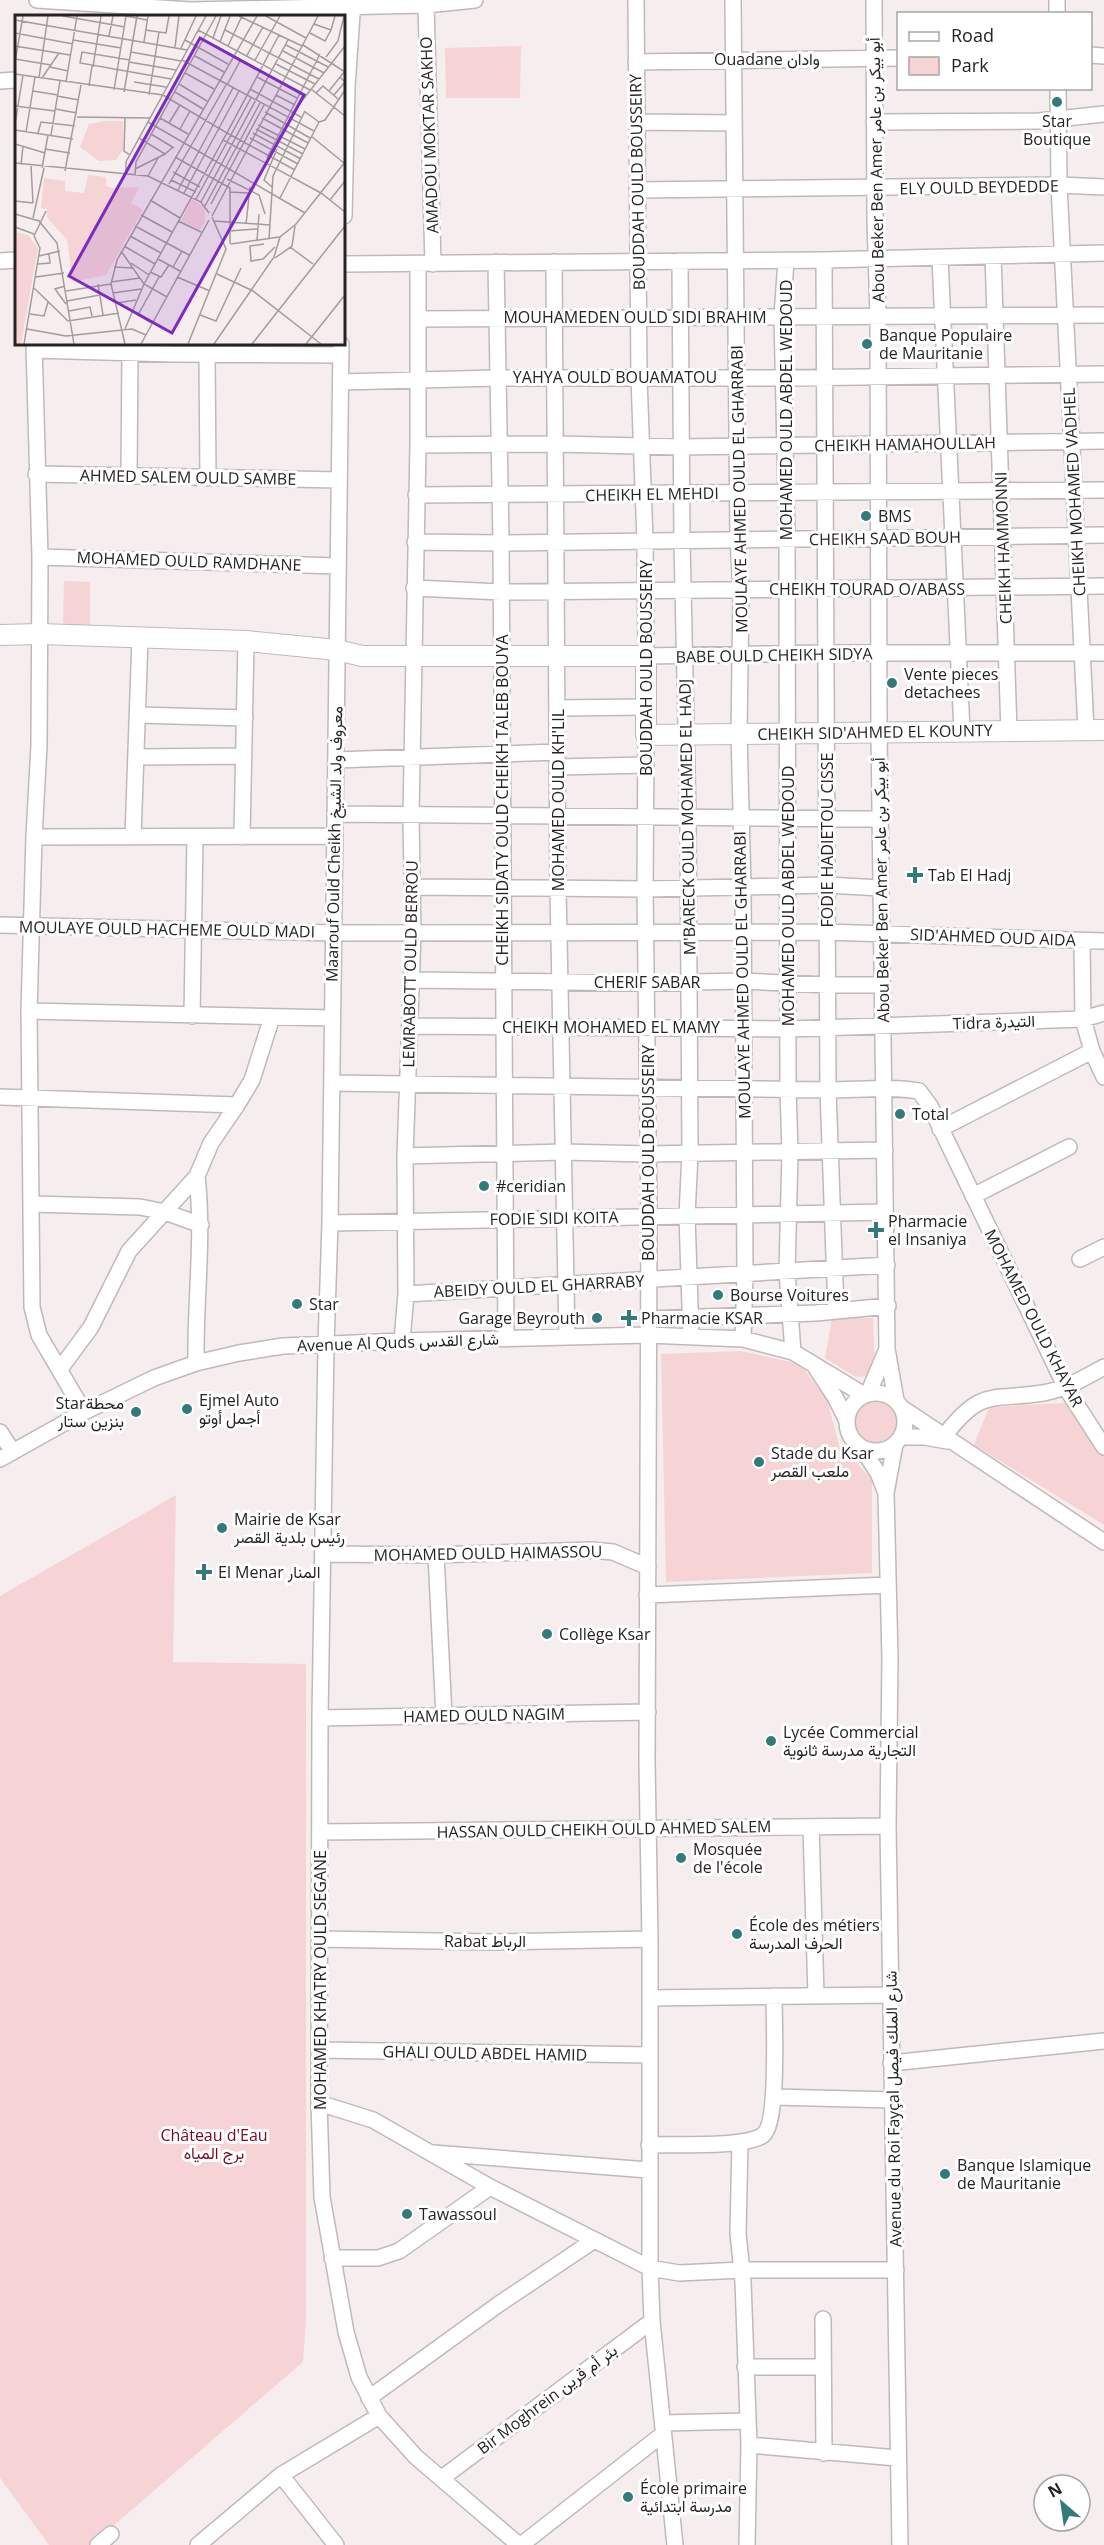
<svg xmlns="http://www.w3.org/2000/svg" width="1104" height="2545" font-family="'Open Sans',Vazirmatn,sans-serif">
<rect width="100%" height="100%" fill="#f6edee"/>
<path fill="#f6d4d6" d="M521 46 520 98H446L445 48Z
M64 581 90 582V627H63Z
M832 1318H873L875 1363 868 1376 856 1377 825 1358Z
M741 1351 800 1364 827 1400 839 1445 872 1479V1573L666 1582 661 1354Z
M852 1422a23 23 0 1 1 46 0a23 23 0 1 1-46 0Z
M1065 1403 1104 1453V1525L974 1445 989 1407Z
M176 1495 173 1662 306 1664V2319L303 2362 91 2545H49L0 2478V1596Z"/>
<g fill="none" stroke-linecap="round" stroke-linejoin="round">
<g stroke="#c1b9b9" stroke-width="18">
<path id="minor" d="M37 0 191 10 426 5 475 0
M636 0 639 378 645 541 646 656 826 653H1104
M733 0 738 540 741 590 739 733 743 887 745 1274 743 1339
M874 0 875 220 878 315 879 732 887 1349 896 1400
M1057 0V14
M426 5 433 264
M1090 55 1104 56
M636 62 898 58
M0 81 16 80
M1058 88 1059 185 1086 730
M637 122 734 123
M874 122 1039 121 1104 114
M637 190 1059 185 1104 187
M344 216 347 86 353 0
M993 256 1009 731
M940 259 962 731
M824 260 828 1090 836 1311
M0 261 16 260
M680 261 682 541 688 817 690 1153 687 1216 691 1336
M786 261 782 316 787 539 788 1089 790 1152 787 1272 793 1352
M496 262 501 543 506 1339
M554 262 558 888 567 1337
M344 264 824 260 1104 253
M418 319 1104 315
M34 344 40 557 39 745 34 837 29 1011 32 1307 39 1335 84 1412
M341 344 330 1223 326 1344 320 1718 319 2103 322 2197 346 2332 359 2377 379 2416 416 2457 519 2545
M34 350 173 354 341 355
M207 355 208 478
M341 382 497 378H784L1104 374
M418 445 556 444 682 447 1104 441
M36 474 339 480
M129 475 130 353
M416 495 1104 490
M415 542 501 543 1104 535
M40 557 338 566
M414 588 501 592 1104 586
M557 708 646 707
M139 715 245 718
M646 735 645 889 649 1217 647 1762 650 1939V2268L652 2321 675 2545
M137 757 244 756
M336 760 557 752
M558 767 646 765
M335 814 880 819
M34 837 335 836
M133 837 140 638
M242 837 246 641
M412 887 645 889 827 885 881 888
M0 925 333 933 826 932 1104 941
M1082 941 1083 1019 1092 1051 1104 1077
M412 980 648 983 743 981 828 985H882
M29 1011 332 1018
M192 1016 195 838
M411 1026 789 1029 1083 1019 1104 1013
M332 1083 828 1090C858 1090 890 1086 919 1091L930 1106 1066 1388 1104 1447
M0 1097 237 1105 252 1080 272 1017
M940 1129 1092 1051
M405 1156 563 1152 648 1154 885 1150
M973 1196 1069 1147
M32 1204 140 1207 165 1212 201 1225
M330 1223 885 1212
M1080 1259 1104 1247
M406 1294 887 1265
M648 1319 816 1313 888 1306
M402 1341 406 1294 405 1156 413 933 411 816 418 445V264
M196 1363C195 1300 204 1239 197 1176
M816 1368 835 1397 847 1421
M60 1369 91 1327 129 1251 197 1176 211 1143 237 1105
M847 1422a29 29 0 1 1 58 0a29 29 0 1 1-58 0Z
M868 1394 887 1349
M902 1408 1104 1542
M0 1432 13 1452
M945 1435C982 1387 992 1401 1043 1393 1066 1389 1084 1378 1104 1367
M901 1437H925L947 1441
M895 1444 886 1493 890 1658 888 1826 900 2545
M861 1447 878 1473 886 1493
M0 1459 84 1412 154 1378 196 1363 239 1353 283 1346 402 1341 648 1335 743 1339 793 1352 864 1395
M324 1554 436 1555 591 1550 613 1552 648 1567
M436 1555 444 1716
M647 1595 888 1585
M320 1718 648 1712
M811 1827 816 1995
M320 1832 888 1826
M320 1939 492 1942 650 1939
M650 1998 892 1995
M319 2050 650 2055
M891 2063 1104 2041
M774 2097 892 2100
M319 2103 373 2120 490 2187 650 2268 679 2273 742 2270H896
M740 2142 738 2233 743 2282 749 2445 747 2545
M649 2145C673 2144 746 2148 763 2135 779 2123 774 2020 774 1996
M433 2153 648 2170
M332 2258H378L399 2251 490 2187
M823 2319 824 2453
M745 2367H823
M369 2398 499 2304 593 2241
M663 2423 748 2421
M749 2445 897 2458
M281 2475 336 2545
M442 2478 652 2321
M98 2545 111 2534
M198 2545 281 2475 379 2416
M521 2545 663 2434"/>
</g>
<g stroke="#c1b9b9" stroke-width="22">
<path id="major" d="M0 635 40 634 246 641 337 650 362 656H646V735L1104 730"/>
</g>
<use href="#minor" stroke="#fff" stroke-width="15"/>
<use href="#major" stroke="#fff" stroke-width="20"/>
</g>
<g fill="#327b7a" stroke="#fff" stroke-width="2">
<circle cx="1057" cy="102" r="6"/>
<circle cx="867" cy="344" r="6"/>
<circle cx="866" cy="516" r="6"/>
<circle cx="892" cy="683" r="6"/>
<path d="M912 866h6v6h6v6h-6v6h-6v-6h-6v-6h6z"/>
<circle cx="900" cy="1114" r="6"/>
<circle cx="484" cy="1186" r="6"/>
<path d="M873 1221h6v6h6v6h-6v6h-6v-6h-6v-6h6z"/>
<circle cx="718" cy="1295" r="6"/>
<circle cx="297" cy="1304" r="6"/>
<circle cx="597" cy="1318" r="6"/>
<path d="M626 1309h6v6h6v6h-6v6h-6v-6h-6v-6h6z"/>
<circle cx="187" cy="1409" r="6"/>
<circle cx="136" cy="1412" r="6"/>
<circle cx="759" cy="1462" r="6"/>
<circle cx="222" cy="1528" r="6"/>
<path d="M201 1563h6v6h6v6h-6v6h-6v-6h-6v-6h6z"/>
<circle cx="547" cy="1634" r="6"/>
<circle cx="771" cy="1741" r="6"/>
<circle cx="681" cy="1858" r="6"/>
<circle cx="737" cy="1934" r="6"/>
<circle cx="945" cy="2174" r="6"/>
<circle cx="407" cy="2214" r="6"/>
<circle cx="628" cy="2497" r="6"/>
</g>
<g text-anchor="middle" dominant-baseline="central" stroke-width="6" stroke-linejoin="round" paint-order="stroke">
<g font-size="16" fill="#262323" stroke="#fff">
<text x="767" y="59">Ouadane وادان</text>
<text transform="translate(429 135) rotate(-92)">AMADOU MOKTAR SAKHO</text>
<text transform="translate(876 170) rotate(-91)">Abou Beker Ben Amer أبو بيكر بن عامر</text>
<text transform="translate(637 182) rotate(-91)">BOUDDAH OULD BOUSSEIRY</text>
<text transform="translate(979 187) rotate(-1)">ELY OULD BEYDEDDE</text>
<text x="635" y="317">MOUHAMEDEN OULD SIDI BRAHIM</text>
<text x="615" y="377">YAHYA OULD BOUAMATOU</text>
<text transform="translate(786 410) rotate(-90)">MOHAMED OULD ABDEL WEDOUD</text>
<text transform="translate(905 444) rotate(-1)">CHEIKH HAMAHOULLAH</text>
<text transform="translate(188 477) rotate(1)">AHMED SALEM OULD SAMBE</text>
<text transform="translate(739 489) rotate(-91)">MOULAYE AHMED OULD EL GHARRABI</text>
<text transform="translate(1074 492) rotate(-93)">CHEIKH MOHAMED VADHEL</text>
<text transform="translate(652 494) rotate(-1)">CHEIKH EL MEHDI</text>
<text transform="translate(885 538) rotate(-1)">CHEIKH SAAD BOUH</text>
<text transform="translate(1003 548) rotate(-92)">CHEIKH HAMMONNI</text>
<text transform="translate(189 561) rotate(2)">MOHAMED OULD RAMDHANE</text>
<text x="867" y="589">CHEIKH TOURAD O/ABASS</text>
<text transform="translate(774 655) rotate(-1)">BABE OULD CHEIKH SIDYA</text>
<text transform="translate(646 668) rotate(-90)">BOUDDAH OULD BOUSSEIRY</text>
<text transform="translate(875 732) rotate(-1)">CHEIKH SID'AHMED EL KOUNTY</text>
<text transform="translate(502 800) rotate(-90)">CHEIKH SIDATY OULD CHEIKH TALEB BOUYA</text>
<text transform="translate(558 800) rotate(-90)">MOHAMED OULD KH'LIL</text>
<text transform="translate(687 817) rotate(-91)">M'BARECK OULD MOHAMED EL HADJ</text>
<text transform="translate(827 840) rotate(-90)">FODIE HADIETOU CISSE</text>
<text transform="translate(334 844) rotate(-89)">Maarouf Ould Cheikh معروف ولد الشيخ</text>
<text transform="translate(881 890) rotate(-91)">Abou Beker Ben Amer أبو بيكر بن عامر</text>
<text transform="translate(788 896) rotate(-90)">MOHAMED OULD ABDEL WEDOUD</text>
<text transform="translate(167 929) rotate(1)">MOULAYE OULD HACHEME OULD MADI</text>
<text transform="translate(993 937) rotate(2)">SID'AHMED OUD AIDA</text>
<text transform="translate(410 964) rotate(-89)">LEMRABOTT OULD BERROU</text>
<text transform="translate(742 975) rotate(-91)">MOULAYE AHMED OULD EL GHARRABI</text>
<text x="647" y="982">CHERIF SABAR</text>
<text transform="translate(994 1022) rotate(-2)">Tidra التيدرة</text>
<text x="611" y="1027">CHEIKH MOHAMED EL MAMY</text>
<text transform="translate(648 1153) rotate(-90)">BOUDDAH OULD BOUSSEIRY</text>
<text transform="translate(554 1218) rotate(-1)">FODIE SIDI KOITA</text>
<text transform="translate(539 1286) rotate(-3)">ABEIDY OULD EL GHARRABY</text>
<text transform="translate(1034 1318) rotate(63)">MOHAMED OULD KHAYAR</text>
<text transform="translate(398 1342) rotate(-2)">Avenue Al Quds شارع القدس</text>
<text transform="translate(488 1553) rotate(-1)">MOHAMED OULD HAIMASSOU</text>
<text transform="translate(484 1715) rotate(-1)">HAMED OULD NAGIM</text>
<text transform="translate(604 1829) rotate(-1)">HASSAN OULD CHEIKH OULD AHMED SALEM</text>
<text x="485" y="1941">Rabat الرباط</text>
<text transform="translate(320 1980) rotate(-90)">MOHAMED KHATRY OULD SEGANE</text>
<text transform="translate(485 2053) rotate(1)">GHALI OULD ABDEL HAMID</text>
<text transform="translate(893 2109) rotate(-91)">Avenue du Roi Fayçal شارع الملك فيصل</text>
<text transform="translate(547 2399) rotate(-37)">Bir Moghrein بئر أم قرين</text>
</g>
<g font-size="16" fill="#262323" stroke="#fff" text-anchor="start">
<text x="1057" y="121" text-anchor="middle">Star<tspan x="1057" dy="18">Boutique</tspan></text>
<text x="879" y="335">Banque Populaire<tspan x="879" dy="18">de Mauritanie</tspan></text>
<text x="878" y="516">BMS</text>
<text x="904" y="674">Vente pieces<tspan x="904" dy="18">detachees</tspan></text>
<text x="928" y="875">Tab El Hadj</text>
<text x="912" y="1114">Total</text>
<text x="496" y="1186">#ceridian</text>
<text x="888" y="1221">Pharmacie<tspan x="888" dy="18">el Insaniya</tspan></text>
<text x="730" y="1295">Bourse Voitures</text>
<text x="309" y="1304">Star</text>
<text x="585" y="1318" text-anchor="end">Garage Beyrouth</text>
<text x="641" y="1318">Pharmacie KSAR</text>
<text x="199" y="1400">Ejmel Auto<tspan x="199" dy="18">أجمل أوتو</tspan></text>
<text x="124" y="1403" text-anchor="end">Starمحطة<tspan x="124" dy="18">بنزين ستار</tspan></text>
<text x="771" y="1453">Stade du Ksar<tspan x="771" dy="18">ملعب القصر</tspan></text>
<text x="234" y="1519">Mairie de Ksar<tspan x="234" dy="18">رئيس بلدية القصر</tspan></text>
<text x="218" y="1572">El Menar المنار</text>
<text x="559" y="1634">Collège Ksar</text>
<text x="783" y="1732">Lycée Commercial<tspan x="783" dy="18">التجارية مدرسة ثانوية</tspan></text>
<text x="693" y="1849">Mosquée<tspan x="693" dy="18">de l'école</tspan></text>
<text x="749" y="1925">École des métiers<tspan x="749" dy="18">الحرف المدرسة</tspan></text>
<text x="957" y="2165">Banque Islamique<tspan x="957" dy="18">de Mauritanie</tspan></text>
<text x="419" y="2214">Tawassoul</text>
<text x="640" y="2488">École primaire<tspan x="640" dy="18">مدرسة ابتدائية</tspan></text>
</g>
<g font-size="16" fill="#730a26" stroke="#fff">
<text x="214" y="2135">Château d'Eau<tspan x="214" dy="18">برج المياه</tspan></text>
</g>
</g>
<g transform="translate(15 15)">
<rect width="330" height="330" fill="#f6edee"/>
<path d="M89 106H108V135L101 145 84 146 65 132 74 109ZM73 160 91 162V171L98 173 124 172 116 188 128 195 91 260 58 267 52 225 32 202V194L26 193 29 163 50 166V176L69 178ZM177 184 190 192V207L185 215 166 206ZM0 217 13 220 23 233 6 329H0Z" fill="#f6d4d6"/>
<path fill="none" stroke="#a39c9d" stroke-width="1.5" d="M48 1 110 12M111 1 132 5M224 1 287 31M251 1 291 23M0 5 172 35M299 9 316 15 320 1M130 15 151 18 154 1M183 15 295 75M210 15 304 64M0 18 58 29M295 18 310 26 316 15M264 20 212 118 280 155M94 21 98 1M198 23 206 1M58 25 106 33M170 25 213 49M189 25 291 80M129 27 133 1M205 27 215 1M271 30 313 52M288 30 330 57M0 31 55 40M213 31 227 1M160 32 164 1M166 33 181 1M268 36 309 58M116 37 166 46M180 41 209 57M231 42 248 12M311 42 323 26 329 1M0 44 36 50M115 45 67 37 65 48 156 64M167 45 299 116M240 45 265 1M0 47 8 1M114 47 161 55M261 49 300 69M35 52 53 56M78 52 86 1M170 58 199 74M0 59 148 80 212 118 208 125 306 178 330 197M242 62 282 83M24 63 33 1M27 63 44 38M51 67 62 1M119 67 151 72M164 69 192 86M212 70 225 46M74 71 77 51M235 74 286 102M296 74 330 101M99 75 111 1M18 76 43 80M314 76 330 56M109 77 122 1M160 77 188 94M301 78 308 71 323 84M134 80 144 17M261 80 280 90M319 80 330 67 325 62M42 81 64 85M0 91 40 96M283 91 330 31M40 94 62 98M289 96 304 107M250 97 295 123M62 102 135 103M110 103 109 136 115 140M145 103 173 119M247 103 293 128M133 107 290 198M154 108 165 90M0 109 8 60M243 110 290 134M165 114 175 96M241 114 288 139M0 115 58 124M11 117 20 62M23 118 26 107 60 111M238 118 286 144M136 119 159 133M36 120 45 66M296 121 329 148M124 123 150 139 158 132M235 123 283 149M0 129 30 138M30 134 55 138M160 142 215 173V229M252 143 305 39M0 148 133 161 186 187 194 198M6 150 8 131M16 151 18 188M27 153 33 120M120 154 150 139M50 156 66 70M158 157 185 172M111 160V147L191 1M120 160 121 147 201 1M133 161 143 143M212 164 244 180 250 199M156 165 181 177M154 169 211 70M257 172 249 165 262 134M163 175 218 73M215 177 233 178M169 178 224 76M265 183 304 107 310 105 330 75M181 184 236 83M135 185 165 203M315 185 330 166M0 186 18 188M186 187 273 25M196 189 249 90M190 191 245 88M0 199 24 206 42 228 59 329M126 200 157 217M197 201 303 1M18 203 29 153M163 206 186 217M199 206 255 210M231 209 235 172M120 211 174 240M0 212 19 219M214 216 242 214M115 221 146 238M254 224 258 161 290 96M242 226 244 199M216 229 264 222M249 229 235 231 236 246 248 244 260 232M109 231 140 249M275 232 298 249M106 236 129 269 152 282M24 241 45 236M260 243 277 231 280 211M143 244 165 256M116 248 134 260M23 249 35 248 34 239M99 252 118 253M158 252 167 236M135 257 146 262 154 250M202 259 238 276 306 329M21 262 49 258M162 262 195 276M96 267 125 263M83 269 88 300M50 271 40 274 51 289M19 273 53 306 104 298M51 276 96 269M98 278 126 274M52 286 85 280M102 288 121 285M54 296 75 292 77 301M15 299 29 301 33 287M185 300 201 306 226 253M137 308 123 300 144 262M12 314 51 321 117 314 131 320M110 314 129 269 208 125M9 329 25 233 19 221 31 196M110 329 96 269 102 245 242 1M126 329 194 205M173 329 211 234 197 202M199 329 259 242 265 222 281 209 330 147M237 329 330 211M291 329 330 280"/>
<path fill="#7b2cbf" fill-opacity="0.15" stroke="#7b2cbf" stroke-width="3" d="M185 23 289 80 157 318 54 261Z"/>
<rect width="330" height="330" fill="none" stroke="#262323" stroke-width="3"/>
</g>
<rect x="897" y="12" width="195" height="78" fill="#ffffff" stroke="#a8a7a7" stroke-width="1.5"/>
<rect x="909" y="32" width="30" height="9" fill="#ffffff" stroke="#a8a7a7" stroke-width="1.5"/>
<text x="951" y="42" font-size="18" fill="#262323">Road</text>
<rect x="909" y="57" width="30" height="18" fill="#f6d4d6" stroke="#a8a7a7" stroke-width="1.5"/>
<text x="951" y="72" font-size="18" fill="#262323">Park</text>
<g transform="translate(1062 2503) rotate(331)"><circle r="28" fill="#ffffff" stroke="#a8a7a7" stroke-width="1.5"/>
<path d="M0-4.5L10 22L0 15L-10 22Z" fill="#327b7a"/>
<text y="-9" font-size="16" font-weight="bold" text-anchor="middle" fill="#262323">N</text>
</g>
</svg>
